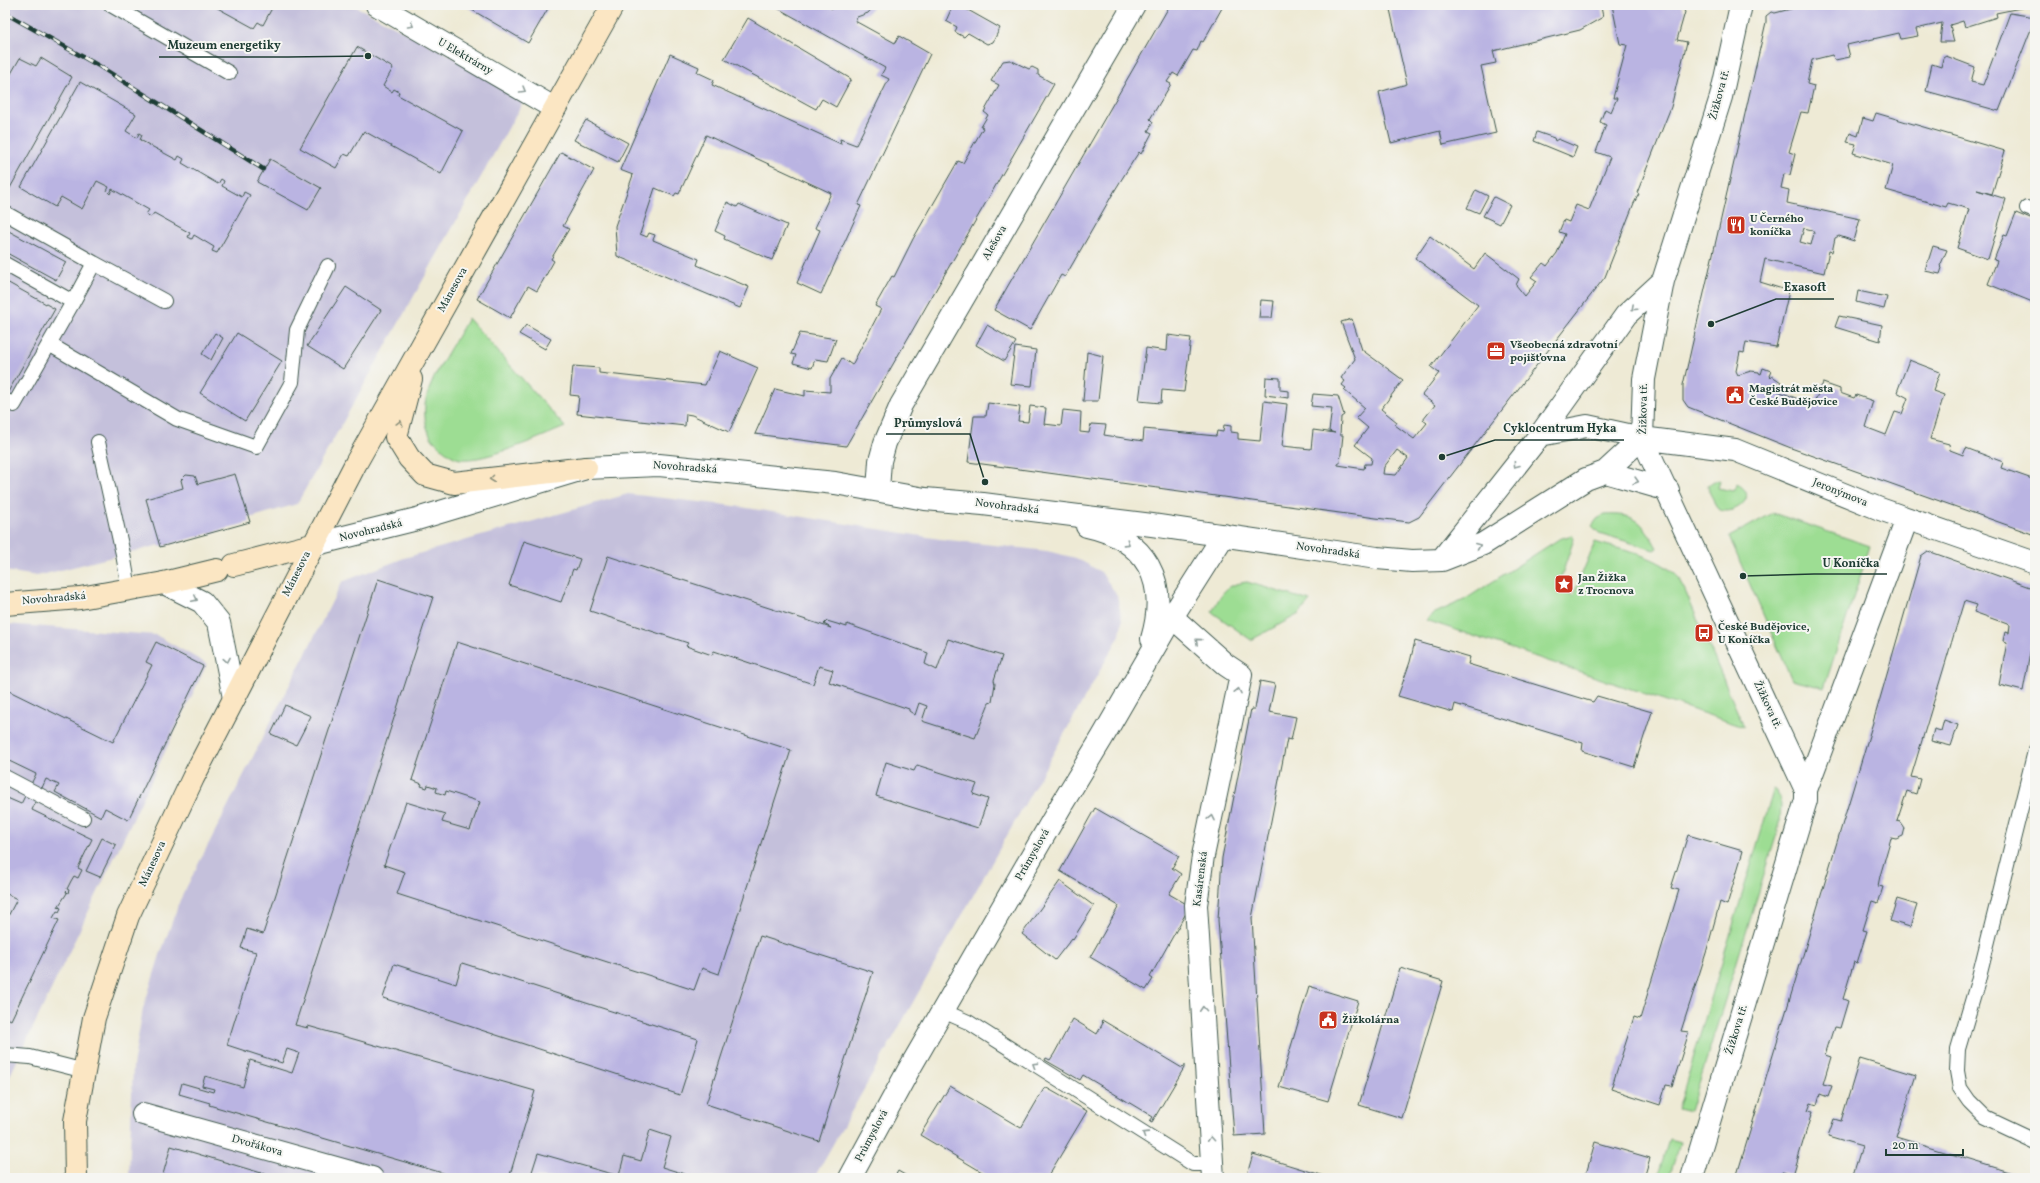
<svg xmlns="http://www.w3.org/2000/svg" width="2040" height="1183" font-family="Vollkorn,serif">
<rect width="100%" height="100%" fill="#f6f6f2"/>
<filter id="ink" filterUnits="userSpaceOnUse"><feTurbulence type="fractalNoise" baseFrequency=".025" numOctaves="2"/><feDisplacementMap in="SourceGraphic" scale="8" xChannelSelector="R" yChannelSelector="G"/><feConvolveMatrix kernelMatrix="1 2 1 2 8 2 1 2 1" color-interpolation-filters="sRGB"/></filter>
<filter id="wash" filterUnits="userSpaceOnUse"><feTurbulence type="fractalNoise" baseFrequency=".012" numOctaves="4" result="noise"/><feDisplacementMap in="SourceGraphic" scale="16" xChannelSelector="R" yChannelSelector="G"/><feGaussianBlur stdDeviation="0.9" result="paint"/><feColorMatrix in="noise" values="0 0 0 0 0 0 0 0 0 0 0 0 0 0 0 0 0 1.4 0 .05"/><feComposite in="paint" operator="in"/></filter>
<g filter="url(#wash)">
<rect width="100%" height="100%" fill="#eeead5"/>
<path fill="#c4c0db" d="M5 5H353L527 95 297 504 152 547 37 576 5 571Z
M628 494 735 506 940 539 1047 551 1076 558 1101 572 1117 595 1122 621 1120 635 814 1178H129L133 1066 143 1009 160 955 180 900 342 582 404 558Z
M5 624 156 635 207 664 5 1086Z"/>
<path fill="#9ddd93" stroke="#5e8d64" d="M468 318 565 427C541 437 485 462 460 459 450 457 440 447 433 440 425 429 423 412 426 399 433 372 455 343 468 318Z
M1714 481H1720L1718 488 1733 491 1737 484C1763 497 1729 519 1717 508 1715 506 1714 502 1713 499 1710 494 1708 490 1708 485Z
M1773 513 1870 546 1824 688 1792 680 1729 537Z
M1604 515C1636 513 1643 522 1657 548L1654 550 1599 533 1592 526 1597 519Z
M1572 535 1574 539 1558 586 1573 596 1595 542C1624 551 1659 555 1680 579L1744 727 1426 620 1433 614 1464 600 1559 539Z
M1247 582 1310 601 1299 614 1251 640 1212 612C1222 593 1224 585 1247 582Z
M1774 788 1777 790 1781 804 1780 824 1690 1112 1678 1109Z
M1669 1140 1680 1143 1669 1178H1657Z"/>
<g id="blocks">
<path fill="#bab4e2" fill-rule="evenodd" d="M212 5H267L272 8 263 25 258 22 254 28Z
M468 5H550L528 43 467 7Z
M772 5H825L833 9 834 5H875L868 13 857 17 855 21 895 43 899 36 930 54 858 205 861 206 821 294 797 283 820 230 815 228 831 193 706 135 679 194 676 193 674 196 655 188 640 234 647 237 649 233 655 235 653 240 699 259 697 265 749 287 740 308 617 256 615 226 633 175 620 170 670 54 699 67 697 72 714 80 712 85 841 144 840 139 856 145 889 79 881 75 885 68Z
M953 5H959L1000 28 993 42 987 44 968 33 964 37 955 32 957 27 946 21Z
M1170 5H1217L1222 8 1203 42 1201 41 1197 51 1193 50 1178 76 1173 73 1167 82 1171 84 1150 119 1153 122 1148 131 1152 133 1141 154 1139 152 1133 161 1115 190 1065 277 1061 275 1030 330 994 310Z
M1389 5H1467L1468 7 1474 5 1608 6 1601 7 1603 17 1580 30 1493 51 1496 63 1481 66 1496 133 1443 145 1440 131 1391 143 1379 92 1407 84Z
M1612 5H1680L1685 12 1677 40 1687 42 1671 107 1637 193 1639 194 1634 203 1605 277 1419 517 1409 522 1376 518 968 462 974 416H986L988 403 1020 407 1018 421 1028 422 1030 406 1046 408 1044 424 1061 426 1063 410 1081 412 1080 432 1089 433 1091 424 1106 425 1104 435 1143 441 1144 429 1216 436 1217 431 1223 432 1224 425 1231 426V432L1238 433V439L1260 441 1264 401 1287 404 1282 446 1311 449 1313 430 1335 433 1329 431 1332 408 1311 406 1313 394 1338 396 1344 415 1341 417 1340 435H1343L1340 463H1338V465L1364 469 1365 464H1371L1372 458 1355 445 1368 428 1356 418 1365 408 1344 390 1346 388 1342 385 1345 381 1341 378 1355 359 1341 322 1352 319 1362 350 1403 380 1381 409 1397 422 1395 425 1414 439 1427 423 1423 420 1435 405 1422 395 1439 373 1431 367 1478 305 1415 258 1430 236 1474 269 1485 253 1519 279 1516 285 1525 296 1537 281 1531 277 1543 263 1547 266 1557 253 1565 234 1559 232 1564 220 1569 222 1576 205 1589 210 1610 157 1596 152 1606 125 1600 122 1605 109 1611 112 1617 98H1613L1627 45 1620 44ZM1397 450 1408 458 1396 475 1383 474 1384 467Z
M1806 5 2030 6 1996 13 1997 17 1965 27 1963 21 1950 25 1954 42H1940L1942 23 1916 29 1918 36 1901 39 1899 33 1847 45 1850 57 1835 60 1832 55 1812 60 1807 84 1814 86 1808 113 1801 112 1789 152 1795 154 1790 175 1784 174 1781 188 1789 190 1787 203 1860 219 1854 241 1839 236 1835 238 1832 252 1829 251 1824 273 1765 259 1760 282 1789 291 1776 347 1746 342 1744 353 1740 352 1736 371 1738 375 1751 371 1759 372V373L1761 374 1763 368 1771 371 1769 376 1771 378 1772 376 1781 382 1778 391 1803 401 1802 404 1812 407 1823 383 1840 389V393L1854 398 1856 395 1873 401 1865 427 1886 435 1895 412 1902 414 1908 398 1897 392 1909 360 1940 372 1933 391 1944 395 1930 439 1949 444 1950 450 1963 455 1966 448 2003 462 2001 468 2035 480V535L1791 448 1688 407 1683 400V385L1766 22V16L1771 12 1775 13ZM1804 228 1812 230 1814 233 1811 245 1800 242Z
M2010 13 2035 17V19L1999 111 1926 91 1932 64 1941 67 1943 58 1946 56 1975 67 1971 82 1983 85Z
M748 18 851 79 836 107 822 99 816 109 724 59Z
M357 47 393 68 383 86 392 92 394 89 399 92 398 95 463 131 441 174 364 131 349 156 344 154 336 168 300 148Z
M20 58 36 66 41 58 72 77 10 188 8 187 5 192V75L9 77Z
M1010 60 1029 69 1032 67 1038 70V75L1054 84 846 446 755 434 775 389 805 396V390L830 392V379L842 358 852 365 881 309 875 306 892 276 894 277 913 239 958 161 963 163 983 128 981 127 988 115 984 112 999 85 991 81 1003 61Z
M80 82 136 114 126 131 137 138 139 133 142 135 140 140 177 160 179 156 184 159 182 163 218 184 221 179 224 181 222 186 242 197 244 192 250 195 217 253 212 251 214 247 194 235 192 239 188 237 190 233 154 213 151 217 146 214 149 210 112 189 110 194 107 191 109 187 97 181 82 209 61 197 55 207 21 187Z
M1876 113 2005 151 1992 194 1977 190 2006 199 1988 259 1957 248 1969 209 1948 203 1946 207 1886 190 1893 165 1853 153 1856 144 1847 142 1850 133 1858 136 1863 118 1873 121Z
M586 120 628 143 618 162 574 140Z
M1537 132 1554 138 1555 141 1558 139 1577 147 1573 157 1534 141Z
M561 152 594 170 563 226 569 229 551 259 554 261 537 291 528 286 510 318 477 299Z
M270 159 321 188 308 210 257 182Z
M1476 190 1488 196 1479 213 1467 208Z
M1494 197 1510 205 1500 224 1483 216Z
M727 202 737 207 739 204 787 225 772 260 724 239 725 236 715 231Z
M2016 213 2035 221V303L1988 284 1997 261 1994 260 1997 252 2004 235 2007 236Z
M5 229 66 262 56 280 5 252Z
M1933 246 1947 250 1940 266 1942 268 1940 274 1925 271Z
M5 281 55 309 8 392 5 390Z
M346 287 381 310 343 369 307 346Z
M1858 291 1887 297 1884 309 1856 302Z
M1261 300 1274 301 1272 318H1259Z
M1839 316 1882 325 1880 341 1835 327Z
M526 325 551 339 545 349 519 334Z
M987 325 1016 342 1004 361 976 345Z
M215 333 223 338 211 360 202 354Z
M237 333 282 361 245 421 200 393Z
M800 333 836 339 828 361 815 359 812 368 793 363 796 355 791 354Z
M1168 335 1191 338 1184 392 1162 390 1161 403 1139 401 1146 348 1167 351Z
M1015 347 1036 350 1032 386 1010 384Z
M720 351 758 368 729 432 692 415 686 414 685 426 577 414 579 396 570 395 573 366 599 368V373L705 385Z
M1087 352 1103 356 1098 401H1083Z
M1266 377 1280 378V390L1289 391V398L1265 395Z
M235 474 250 522 160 547 146 499 183 488 181 480 186 475 195 476 198 484Z
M524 541 580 559 576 570 573 569 561 602 509 585Z
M1928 551 2035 589V626L2023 691 1999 685 2007 642 2003 641 2005 632 2009 633 2010 625 1974 612 1977 605 1964 601 1911 777 1920 779 1916 794 1907 791 1897 821 1901 822 1905 828 1903 836 1896 839 1891 838 1880 876 1878 886 1883 887 1878 903 1872 901 1863 930 1867 931 1857 963 1854 962 1843 999 1848 1001 1840 1028 1834 1027 1825 1055 1831 1057 1823 1084 1832 1086 1828 1097 1820 1094 1817 1105 1811 1103 1808 1111 1812 1112 1793 1175 1782 1172 1781 1178H1736L1877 709 1921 556Z
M608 556 831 628 824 624 827 621 847 627V624L928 653 925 664 937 670 948 639 1002 656 994 680 995 684 992 702 989 703 975 738 922 721 927 706 919 703 915 715 909 711V709L829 682 833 670 819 666 813 684 714 651 712 655 686 646 688 643 590 611Z
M378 579 433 597 295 1025 308 1028V1026L535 1091 509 1178H460L209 1105 210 1103 179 1094 182 1083 213 1092 214 1089 202 1086 205 1076 243 1087 250 1060 292 1073 299 1053 287 1049 282 1063 227 1045 256 952 241 948 247 929 263 934Z
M1415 641 1470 657 1468 664 1593 702 1597 696 1652 712 1634 767 1582 751 1583 743 1455 704 1453 712 1398 696 1410 662Z
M156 642 203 666 128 820 105 808 101 817 55 792 59 785 46 779 32 810 92 839 78 868 82 870 78 878 74 876 71 881 67 889 69 890 68 893 66 891 67 893 58 907 61 908 59 912 57 911 53 918 59 920 11 1020 5 1017V922L17 899 5 893V797L21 804 36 774 5 759V689L113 742 152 665 146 662Z
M457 642 791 750 719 974 702 968 694 990 397 894 405 872 384 865 406 802 445 814 442 822 470 830 480 802 446 791 445 795 436 792 437 788 428 785 427 788 421 786 422 784 412 780Z
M1260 681 1275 684 1269 712 1296 717 1291 740 1287 739 1252 918 1265 1134 1234 1136 1218 920 1222 858 1251 709H1255Z
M285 705 311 716 296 745 271 734Z
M1944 720 1958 725 1951 746 1931 741 1934 729 1941 731Z
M886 762 914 771 917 765 977 784 973 794 988 799 978 828 876 796Z
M1095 808 1179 856 1172 868 1181 874 1169 894 1190 906 1150 977 1153 979 1146 990 1090 957 1119 906 1060 871Z
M1688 835 1743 851 1727 905 1720 902 1706 953 1681 1031 1689 1032 1672 1086 1666 1085 1660 1105 1611 1089 1634 1017 1640 1019 1679 890 1671 888Z
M102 838 116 845 100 877 86 871Z
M1060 881 1094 906 1073 939 1072 938 1055 960 1022 934Z
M1897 899 1917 905 1910 927 1890 921Z
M760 936 873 972 819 1141 706 1104Z
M462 963 698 1039 680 1095 383 998 394 964 456 984Z
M1400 968 1443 981 1402 1118 1359 1105Z
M1309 986 1358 1001 1328 1101 1279 1087Z
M1073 1019 1097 1034 1103 1023 1101 1021 1102 1020 1182 1068 1184 1065V1068L1152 1122 1150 1121 1153 1117 1083 1075 1080 1080 1045 1060 1046 1058 1050 1060 1054 1054Z
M1860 1058 1916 1075 1896 1137 2029 1178H1852L1862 1146 1828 1136 1834 1119 1841 1121Z
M950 1086 1021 1128 1045 1087 1087 1111 1047 1178H992L920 1135Z
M650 1130 671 1137 662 1167 697 1178H530L538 1153 619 1176 624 1156 641 1161Z
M1595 1142 1650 1158 1644 1178H1585Z
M171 1146 278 1178H162Z
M1253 1154 1331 1178H1246Z
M898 1171 910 1178H894Z"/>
</g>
</g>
<g filter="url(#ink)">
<use href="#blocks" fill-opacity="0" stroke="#3e574c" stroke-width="1"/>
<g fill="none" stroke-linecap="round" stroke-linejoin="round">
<g stroke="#3e574c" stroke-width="16">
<path id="service" d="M111 5 229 73
M2027 208 2035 211
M5 213 94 263
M5 264 73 302 94 263 164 301
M73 302 49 344 177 419 256 447 292 382 297 330 328 266
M5 400 14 405 49 344
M98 442 123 554 129 589
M2035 751 1978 981 1958 1049 1957 1071 1960 1088 1969 1101 1986 1118 2035 1141
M5 777 83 818
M943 1011 968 1022 1193 1164H1212
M5 1055 30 1057 85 1071"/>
</g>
<g stroke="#3e574c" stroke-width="24">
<path id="minor" d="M377 5 554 108
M975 278 1134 5
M1642 438 1735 450 1880 509 2035 563
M1642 438 1806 790
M1172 617 1226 665 1241 675 1203 856 1196 905 1213 1178
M143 1114 372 1178
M1692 1178 1806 800V790L1907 519"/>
</g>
<g stroke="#3e574c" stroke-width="24">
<path id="tertiary" d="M1540 435 1587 426 1642 438
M1642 438 1644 379 1663 281 1721 97 1741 5
M1605 472 1668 490
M878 490 880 461 885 443 901 405 975 278
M1087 526C1147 539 1169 581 1152 639
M312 545 417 519 586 468 659 465 835 483 925 499 983 504 1152 525 1377 558 1412 561 1442 560 1483 544 1586 479 1605 472 1642 438
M1442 559 1540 435 1626 315 1663 281
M164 583 202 602 219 623 234 698
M850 1178 908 1071 1062 804 1102 738 1172 617 1224 535"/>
</g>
<g stroke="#3e574c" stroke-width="24">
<path id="secondary" d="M411 379 396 437 409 458 425 475 454 483 586 468
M234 565 312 545
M5 604 80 598 164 583 217 570
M76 1178 75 1121 94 1018 128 916 193 778 356 463 613 5"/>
</g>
<use href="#service" stroke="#fff" stroke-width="14"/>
<use href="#minor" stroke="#fff" stroke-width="22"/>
<use href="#tertiary" stroke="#fff" stroke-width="22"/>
<use href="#secondary" stroke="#fbe6c3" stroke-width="22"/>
<g stroke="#1f3d34" stroke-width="4.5">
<path id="rail" d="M5 13 99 66 263 169"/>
</g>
<use href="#rail" stroke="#f6f6f2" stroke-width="3" stroke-dasharray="9" stroke-linecap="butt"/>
</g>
<defs><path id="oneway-chevron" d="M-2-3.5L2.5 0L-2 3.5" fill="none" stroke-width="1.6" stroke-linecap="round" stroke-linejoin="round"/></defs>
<g stroke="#8f9e9a">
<use href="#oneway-chevron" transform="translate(411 25) rotate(30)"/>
<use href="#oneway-chevron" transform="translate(523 90) rotate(30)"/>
<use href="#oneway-chevron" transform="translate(1634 308) rotate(138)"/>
<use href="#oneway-chevron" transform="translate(1516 465) rotate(127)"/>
<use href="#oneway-chevron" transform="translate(1636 481) rotate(16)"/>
<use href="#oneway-chevron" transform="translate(1127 543) rotate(33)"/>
<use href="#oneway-chevron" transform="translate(1478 546) rotate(-22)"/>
<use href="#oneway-chevron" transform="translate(195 599) rotate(26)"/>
<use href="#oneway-chevron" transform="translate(1198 641) rotate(-139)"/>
<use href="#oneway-chevron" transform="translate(227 660) rotate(80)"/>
<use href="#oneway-chevron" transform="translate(1238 691) rotate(-78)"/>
<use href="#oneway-chevron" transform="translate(1211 818) rotate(-78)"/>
<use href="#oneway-chevron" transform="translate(1203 1009) rotate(-94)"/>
<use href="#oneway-chevron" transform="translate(1035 1065) rotate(-148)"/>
<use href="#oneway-chevron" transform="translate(1145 1134) rotate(-148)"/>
<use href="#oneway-chevron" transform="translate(1211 1139) rotate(-94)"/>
</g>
<g stroke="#8d927c">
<use href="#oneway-chevron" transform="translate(400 423) rotate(-75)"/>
<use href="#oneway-chevron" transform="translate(492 479) rotate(173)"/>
</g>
</g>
<defs>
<g id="restaurant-square" transform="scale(1)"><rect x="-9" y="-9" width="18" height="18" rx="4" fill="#c8321e" stroke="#f6f6f2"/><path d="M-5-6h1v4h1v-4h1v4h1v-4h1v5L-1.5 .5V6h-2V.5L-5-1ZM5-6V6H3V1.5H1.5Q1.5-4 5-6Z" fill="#fff"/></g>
<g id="office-square" transform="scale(1)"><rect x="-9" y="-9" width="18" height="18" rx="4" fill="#c8321e" stroke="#f6f6f2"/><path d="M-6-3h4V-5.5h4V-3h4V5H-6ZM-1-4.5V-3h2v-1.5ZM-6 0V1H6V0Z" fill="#fff"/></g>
<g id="civic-square" transform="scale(1)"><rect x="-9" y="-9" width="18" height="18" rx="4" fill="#c8321e" stroke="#f6f6f2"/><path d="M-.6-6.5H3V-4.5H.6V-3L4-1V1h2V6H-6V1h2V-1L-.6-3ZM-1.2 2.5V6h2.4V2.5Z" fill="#fff"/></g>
<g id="sight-square" transform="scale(1)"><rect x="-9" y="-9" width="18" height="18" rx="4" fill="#c8321e" stroke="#f6f6f2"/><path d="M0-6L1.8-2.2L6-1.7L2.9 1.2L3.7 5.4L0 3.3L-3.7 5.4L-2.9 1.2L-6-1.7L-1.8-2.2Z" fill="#fff"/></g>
<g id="bus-square" transform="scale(1)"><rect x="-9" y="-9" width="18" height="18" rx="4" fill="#c8321e" stroke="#f6f6f2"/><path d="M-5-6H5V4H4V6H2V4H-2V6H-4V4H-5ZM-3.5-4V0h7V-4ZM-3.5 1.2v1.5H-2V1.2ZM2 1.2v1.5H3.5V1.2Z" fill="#fff"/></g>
</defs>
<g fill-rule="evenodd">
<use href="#restaurant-square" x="1736" y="225"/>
<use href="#office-square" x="1496" y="351"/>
<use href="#civic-square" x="1735" y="395"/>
<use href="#sight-square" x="1564" y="584"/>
<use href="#bus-square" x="1704" y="633"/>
<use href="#civic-square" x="1328" y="1020"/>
</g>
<g text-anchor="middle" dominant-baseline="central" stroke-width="4" stroke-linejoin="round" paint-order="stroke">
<g font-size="11" fill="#1f3d34" stroke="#f6f6f2">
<text transform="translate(465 57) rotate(30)">U Elektrárny</text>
<text transform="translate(1720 95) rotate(-75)">Žižkova tř.</text>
<text transform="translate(995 243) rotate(-60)">Alešova</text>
<text transform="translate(453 290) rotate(-61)">Mánesova</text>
<text transform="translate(1644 409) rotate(-89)">Žižkova tř.</text>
<text transform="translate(685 468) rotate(4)">Novohradská</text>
<text transform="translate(1840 493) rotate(22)">Jeronýmova</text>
<text transform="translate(1007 507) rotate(7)">Novohradská</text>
<text transform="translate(371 531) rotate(-14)">Novohradská</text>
<text transform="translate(1328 551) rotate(8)">Novohradská</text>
<text transform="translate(297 574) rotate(-63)">Mánesova</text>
<text transform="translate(54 599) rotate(-5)">Novohradská</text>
<text transform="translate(1767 705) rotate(65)">Žižkova tř.</text>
<text transform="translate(1033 855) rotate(-60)">Průmyslová</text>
<text transform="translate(153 864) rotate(-65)">Mánesova</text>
<text transform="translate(1201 879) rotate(-83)">Kasárenská</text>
<text transform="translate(1737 1030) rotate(-73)">Žižkova tř.</text>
<text transform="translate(872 1136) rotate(-62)">Průmyslová</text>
<text transform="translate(257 1146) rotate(16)">Dvořákova</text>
</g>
<g font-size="11" font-weight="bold" fill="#1f3d34" stroke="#f6f6f2" text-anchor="start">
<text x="1750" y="219">U Černého<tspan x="1750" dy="13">koníčka</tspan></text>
<text x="1510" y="345">Všeobecná zdravotní<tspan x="1510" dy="13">pojišťovna</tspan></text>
<text x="1749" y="389">Magistrát města<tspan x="1749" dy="13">České Budějovice</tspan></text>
<text x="1578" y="578">Jan Žižka<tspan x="1578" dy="13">z Trocnova</tspan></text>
<text x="1718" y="627">České Budějovice,<tspan x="1718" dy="13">U Koníčka</tspan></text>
<text x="1342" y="1020">Žižkolárna</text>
</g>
</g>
<path fill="none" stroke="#1f3d34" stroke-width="1.5" d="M368 56L288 57H159M1711 324L1776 299H1834M985 482L970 434H886M1442 457L1495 440H1624M1743 576L1814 574H1887"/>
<g fill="#1f3d34" stroke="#f6f6f2" stroke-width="1.5">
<circle cx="368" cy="56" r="4"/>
<circle cx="1711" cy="324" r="4"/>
<circle cx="985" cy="482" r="4"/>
<circle cx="1442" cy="457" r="4"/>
<circle cx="1743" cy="576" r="4"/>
</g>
<g font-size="12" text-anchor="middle" font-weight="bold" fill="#1f3d34" stroke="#f6f6f2" stroke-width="4" stroke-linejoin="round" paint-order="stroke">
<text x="224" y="49">Muzeum energetiky</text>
<text x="1805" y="291">Exasoft</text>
<text x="928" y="427">Průmyslová</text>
<text x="1560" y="432">Cyklocentrum Hyka</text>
<text x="1851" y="567">U Koníčka</text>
</g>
<rect width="2040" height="1183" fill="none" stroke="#f6f6f2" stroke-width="20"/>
<path d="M1886 1149v6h77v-6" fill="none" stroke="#1f3d34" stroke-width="2"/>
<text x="1892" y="1149" font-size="12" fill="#1f3d34" stroke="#f6f6f2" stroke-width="3" paint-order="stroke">20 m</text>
</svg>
